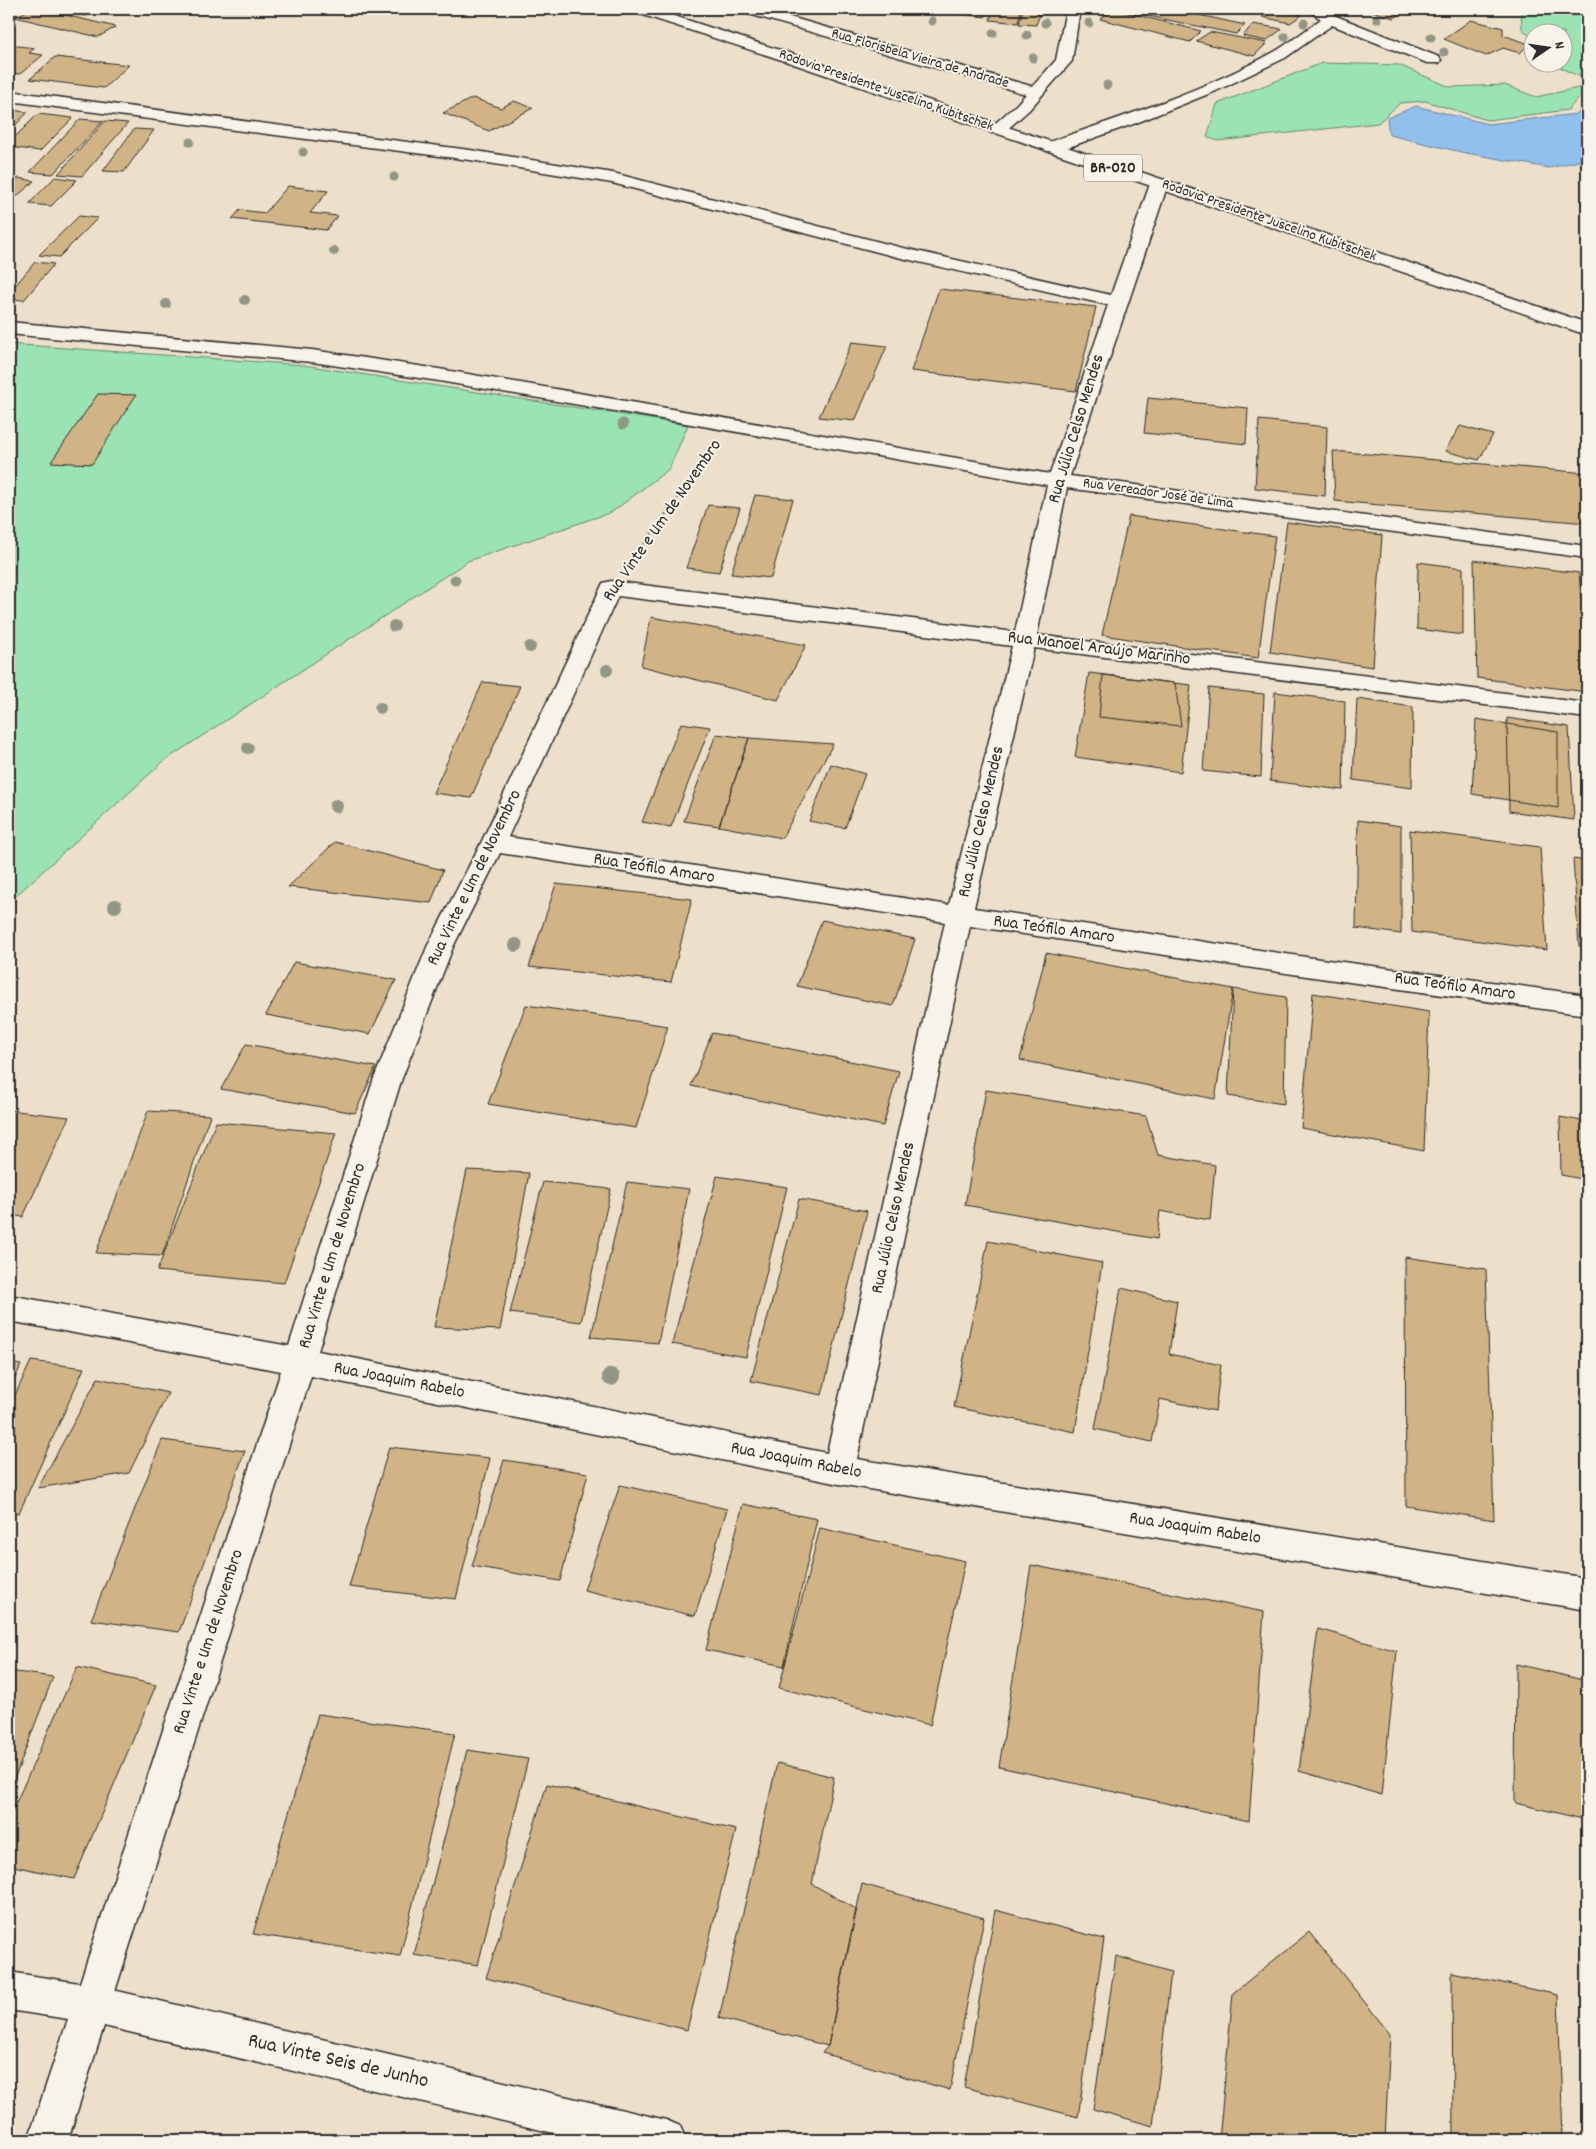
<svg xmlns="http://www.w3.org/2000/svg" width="1596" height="2149" font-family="Dekko,sans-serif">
<rect width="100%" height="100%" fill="#ece0ca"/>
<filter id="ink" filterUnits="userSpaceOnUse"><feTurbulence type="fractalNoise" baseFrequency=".02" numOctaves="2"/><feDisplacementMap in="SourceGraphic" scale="10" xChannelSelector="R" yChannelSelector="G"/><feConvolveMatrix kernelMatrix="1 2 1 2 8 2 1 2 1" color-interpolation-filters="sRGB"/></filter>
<g filter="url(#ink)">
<path fill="#9ae3b2" stroke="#62876e" d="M1521 9H1587V79L1569 72 1553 63 1564 62V32H1534L1533 38 1522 29Z
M1322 63 1399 65 1450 87 1505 85 1536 97 1587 86V88L1568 110 1487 120 1425 101 1400 103 1378 123 1218 141 1207 137 1217 104Z
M9 344 303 365 688 425 669 469 612 512 468 561 164 761 9 902Z"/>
<path fill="#91c0ec" stroke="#68849f" d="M1587 105V159L1549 168 1461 152 1389 135 1387 118 1416 106 1488 124 1576 114Z"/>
<path fill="#d1b485" stroke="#2b2b2b" d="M30 9H40L116 27 98 37 15 17Z
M57 9H99L86 16Z
M962 9H989L985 17 960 14Z
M993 9H1021L1018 23 990 20Z
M1023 9H1042L1036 25 1019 24Z
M1112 9 1201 31 1190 42 1100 19Z
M1114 9H1172L1245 25 1236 34Z
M1174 9H1211L1205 16Z
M1269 9H1276L1302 15 1290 23 1262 17Z
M1366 9H1414L1393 18Z
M1471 20 1503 28V35L1529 44 1520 53 1503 48 1486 56 1444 39Z
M1253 24 1282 29 1266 41 1243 36Z
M1210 32 1267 43 1254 56 1196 41Z
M9 45 35 48 29 53 43 55 20 74 9 73Z
M55 57 129 65 104 88 30 79Z
M473 98 501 108 514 101 533 108 489 131 443 113Z
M9 110 28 112 10 131H9Z
M38 114 73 118 40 151 9 147V143Z
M80 119 103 121 53 174 30 172Z
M105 121 128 123 82 176 58 174Z
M134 129 154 130 124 172 103 171Z
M55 177 77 180 51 206 29 204Z
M18 178 34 181 13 200H9V187Z
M288 186 328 191 310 213 338 216 326 230 232 219 240 210 265 213Z
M79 216 98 218 59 257 39 255Z
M35 262 54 264 24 300 9 299V293Z
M939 289 1096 307 1076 391 911 371Z
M852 342 887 346 855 421 819 417Z
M98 394 136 395 92 464 51 462Z
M1148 398 1248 408 1246 444 1144 433Z
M1259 420 1327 427 1325 496 1255 488Z
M1460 426 1493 435 1479 460 1445 451Z
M1333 451 1587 473V523L1335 501Z
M755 495 793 499 771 578 731 574Z
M708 505 740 508 719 572 686 568Z
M1129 516 1275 536 1258 658 1102 635Z
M1287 522 1382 535 1373 667 1270 652Z
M1474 560 1579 573 1587 666V692L1477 678Z
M1418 562 1463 568V635L1417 629Z
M651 617 806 645 778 700 641 666Z
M1089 673 1191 685 1181 772 1075 757Z
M1103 675 1175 683 1181 726 1099 717Z
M483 682 520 686 471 798 433 793Z
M1209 688 1264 694 1261 777 1203 771Z
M1275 692 1345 701 1343 790 1270 781Z
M1357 699 1413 707 1412 788 1353 780Z
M1507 718 1569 727 1574 820 1509 811Z
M1476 719 1558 732V808L1472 794Z
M681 723 710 727 671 827 642 822Z
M716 734 749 738 719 826 684 821Z
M749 738 833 744 782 838 719 826Z
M831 764 865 774 845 828 809 821Z
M1358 820 1401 826V934L1356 928Z
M1410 830 1540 847 1547 950 1412 932Z
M335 842 443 870 431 903 288 887Z
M1573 859 1587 861V948L1579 946Z
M556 884 692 899 671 982 529 967Z
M822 920 915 939 893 1006 797 986Z
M1046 953 1233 989 1215 1099 1020 1060Z
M294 962 396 980 370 1034 266 1015Z
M1233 989 1286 997 1284 1104 1228 1096Z
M1313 993 1429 1012 1424 1151 1301 1128Z
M526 1005 668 1026 636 1128 488 1104Z
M712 1033 899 1071 883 1126 691 1086Z
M246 1044 376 1067 355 1113 221 1089Z
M986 1090 1146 1116 1158 1155 1215 1165 1210 1220 1160 1211 1157 1239 965 1205Z
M9 1110 69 1117 23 1217 9 1215Z
M148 1111 210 1115 162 1256 96 1253Z
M1560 1117 1587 1122V1180L1561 1175Z
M216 1122 336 1133 284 1283 157 1271Z
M467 1170 529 1173 500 1330 434 1327Z
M717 1176 787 1187 746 1357 672 1344Z
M543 1182 611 1189 581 1322 510 1313Z
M627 1182 689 1189 658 1343 591 1337Z
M799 1199 867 1211 822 1395 751 1381Z
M988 1241 1102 1263 1075 1432 954 1407Z
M1405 1257 1486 1269 1494 1520 1406 1506Z
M1121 1288 1177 1301 1169 1354 1221 1365 1215 1411 1160 1399 1152 1442 1095 1429Z
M31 1361 84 1368 19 1513 9 1512V1408Z
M9 1363 21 1365 9 1392Z
M98 1378 168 1393 129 1473 38 1488Z
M162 1440 245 1451 179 1632 91 1620Z
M389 1447 490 1458 456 1599 349 1587Z
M504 1460 588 1473 560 1581 472 1566Z
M620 1485 727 1509 695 1616 584 1590Z
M743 1504 817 1519 784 1666 706 1650Z
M820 1528 965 1561 930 1725 779 1688Z
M1031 1565 1264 1612 1249 1821 999 1767Z
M1318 1629 1397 1651 1382 1795 1299 1771Z
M1516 1664 1587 1681V1820L1515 1803Z
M77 1667 156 1685 74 1879 9 1865V1818Z
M9 1671 53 1677 9 1793Z
M318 1714 455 1733 400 1956 253 1934Z
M467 1750 528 1759 478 1965 414 1955Z
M777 1763 834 1777 812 1884 856 1909 828 2046 719 2018Z
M547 1784 736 1830 687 2030 486 1978Z
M862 1884 984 1918 950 2090 822 2053 828 2046Z
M995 1910 1104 1939 1078 2117 964 2087Z
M1309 1932 1390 2034 1385 2140H1219L1233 1993Z
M1116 1956 1171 1972 1153 2126 1093 2109Z
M1452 1972 1558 1995 1563 2140H1453Z"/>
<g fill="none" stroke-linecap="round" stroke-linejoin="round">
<g stroke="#2b2b2b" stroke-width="3">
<path id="street" d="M740 9H762L1041 89 1043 92 1041 95H1029L742 12Z
M1310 9H1325L1336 16 1439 57 1441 60 1439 63H1427L1332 25 1285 58 1216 91 1136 123 1058 151H1046L1044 147 1046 143C1122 117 1203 91 1274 52 1290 43 1305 30 1321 19L1312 13Z
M9 91 470 150 613 173 899 247 1111 295 1150 184 1153 180H1165L1168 184 1070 476 1587 546V558L1067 488 1037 635 1587 703V718L1034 648 974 908 1313 958 1587 995V1015L1313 977 970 926 857 1459 1587 1578V1610L839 1484 311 1376 111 2004 106 2018 92 2023 78 2018 73 2004 281 1371 9 1321V1295L289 1346 373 1081 427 947 481 843 603 583 611 581 1015 632 1047 485 439 381 312 362 9 334V322L312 350 439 369 1050 474 1108 305 897 257 612 183 470 160 9 101ZM618 596 1012 646 949 905 508 837ZM500 853 945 922 827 1453 318 1351 401 1081 453 947Z"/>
</g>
<g stroke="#2b2b2b" stroke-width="3">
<path id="secondary" d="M1066 9H1080L1072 61 1029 110 1003 133H991L989 130 991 127 1017 104 1056 60Z
M9 1972 92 1985 666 2120 680 2126 686 2140H583L104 2026 68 2140H28L68 2019 9 2010Z"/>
</g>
<g stroke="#2b2b2b" stroke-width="3">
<path id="highway" d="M632 9H653L795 55 1587 323V335L785 61 634 12Z"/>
</g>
<path stroke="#2b2b2b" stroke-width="2.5" stroke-dasharray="1 3" stroke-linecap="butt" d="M642 547 701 465"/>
<use href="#street" fill="#f7f3e8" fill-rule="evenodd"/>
<use href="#secondary" fill="#f7f3e8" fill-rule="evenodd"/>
<use href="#highway" fill="#f7f3e8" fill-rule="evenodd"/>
</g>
<g fill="#919685">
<circle cx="1377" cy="19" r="4.5"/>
<circle cx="932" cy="21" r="4.5"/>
<circle cx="1045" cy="23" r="4.5"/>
<circle cx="1089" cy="23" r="4.5"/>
<circle cx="1304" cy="23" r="4.5"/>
<circle cx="993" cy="33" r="4.5"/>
<circle cx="1027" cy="35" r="4.5"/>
<circle cx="1285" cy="37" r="4.5"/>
<circle cx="1431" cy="37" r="4.5"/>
<circle cx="1444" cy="52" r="4.5"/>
<circle cx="1033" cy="58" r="4.5"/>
<circle cx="1107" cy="85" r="4.5"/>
<circle cx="190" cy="142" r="4.5"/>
<circle cx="303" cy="152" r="4.5"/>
<circle cx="394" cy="177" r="4.5"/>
<circle cx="334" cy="251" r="5"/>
<circle cx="245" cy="300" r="5"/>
<circle cx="166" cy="304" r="5"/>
<circle cx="623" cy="424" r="5.5"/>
<circle cx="455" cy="580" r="5.5"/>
<circle cx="394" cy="626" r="6"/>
<circle cx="530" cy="647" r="6"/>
<circle cx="607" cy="670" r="6"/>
<circle cx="380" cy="708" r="6"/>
<circle cx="248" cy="748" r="6"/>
<circle cx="336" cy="806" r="7"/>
<circle cx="115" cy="906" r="7"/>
<circle cx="516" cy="945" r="7"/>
<circle cx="611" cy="1377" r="9"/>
</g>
</g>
<g text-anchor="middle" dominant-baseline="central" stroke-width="4" stroke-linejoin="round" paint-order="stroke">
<g font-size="15" fill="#2b2b2b" stroke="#f7f3e8">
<text transform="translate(920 59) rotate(16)">Rua Florisbela Vieira de Andrade</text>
<text transform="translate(886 91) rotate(19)">Rodovia Presidente Juscelino Kubitschek</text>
<text transform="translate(1269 221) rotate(19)">Rodovia Presidente Juscelino Kubitschek</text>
<text transform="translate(1158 494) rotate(8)">Rua Vereador José de Lima</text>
</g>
<rect fill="#f7f3e8" stroke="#686764" stroke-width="1" x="1084" y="154.5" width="58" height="27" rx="4"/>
<g font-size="16" font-weight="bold" fill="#2b2b2b">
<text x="1113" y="168">BR-020</text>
</g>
<g font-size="18" fill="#2b2b2b" stroke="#f7f3e8">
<text transform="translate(1077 429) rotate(-73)">Rua Júlio Celso Mendes</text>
<text transform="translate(663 521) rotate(-55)">Rua Vinte e Um de Novembro</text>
<text transform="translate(1099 649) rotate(7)">Rua Manoel Araújo Marinho</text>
<text transform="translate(982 822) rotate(-77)">Rua Júlio Celso Mendes</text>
<text transform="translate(654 869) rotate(9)">Rua Teófilo Amaro</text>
<text transform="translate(475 878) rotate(-64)">Rua Vinte e Um de Novembro</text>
<text transform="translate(1054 930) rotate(8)">Rua Teófilo Amaro</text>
<text transform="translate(1455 987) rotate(8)">Rua Teófilo Amaro</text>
<text transform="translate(894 1218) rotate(-78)">Rua Júlio Celso Mendes</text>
<text transform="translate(333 1256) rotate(-73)">Rua Vinte e Um de Novembro</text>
<text transform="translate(399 1381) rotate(11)">Rua Joaquim Rabelo</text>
<text transform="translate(796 1461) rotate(11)">Rua Joaquim Rabelo</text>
<text transform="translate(1195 1529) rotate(9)">Rua Joaquim Rabelo</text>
<text transform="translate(209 1642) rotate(-72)">Rua Vinte e Um de Novembro</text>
</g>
<g font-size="21" fill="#2b2b2b" stroke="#f7f3e8">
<text transform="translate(338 2062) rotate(13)">Rua Vinte Seis de Junho</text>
</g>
</g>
<rect width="1596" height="2149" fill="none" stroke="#f7f3e8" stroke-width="30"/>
<rect x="15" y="15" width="1566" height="2119" fill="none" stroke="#2b2b2b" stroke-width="2" filter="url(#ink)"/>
<g transform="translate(1548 48) rotate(77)"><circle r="24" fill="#f7f3e8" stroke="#a5a39c"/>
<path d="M0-4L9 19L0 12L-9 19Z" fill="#2b2b2b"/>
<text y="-8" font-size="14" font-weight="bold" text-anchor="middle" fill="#2b2b2b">N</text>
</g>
</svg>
